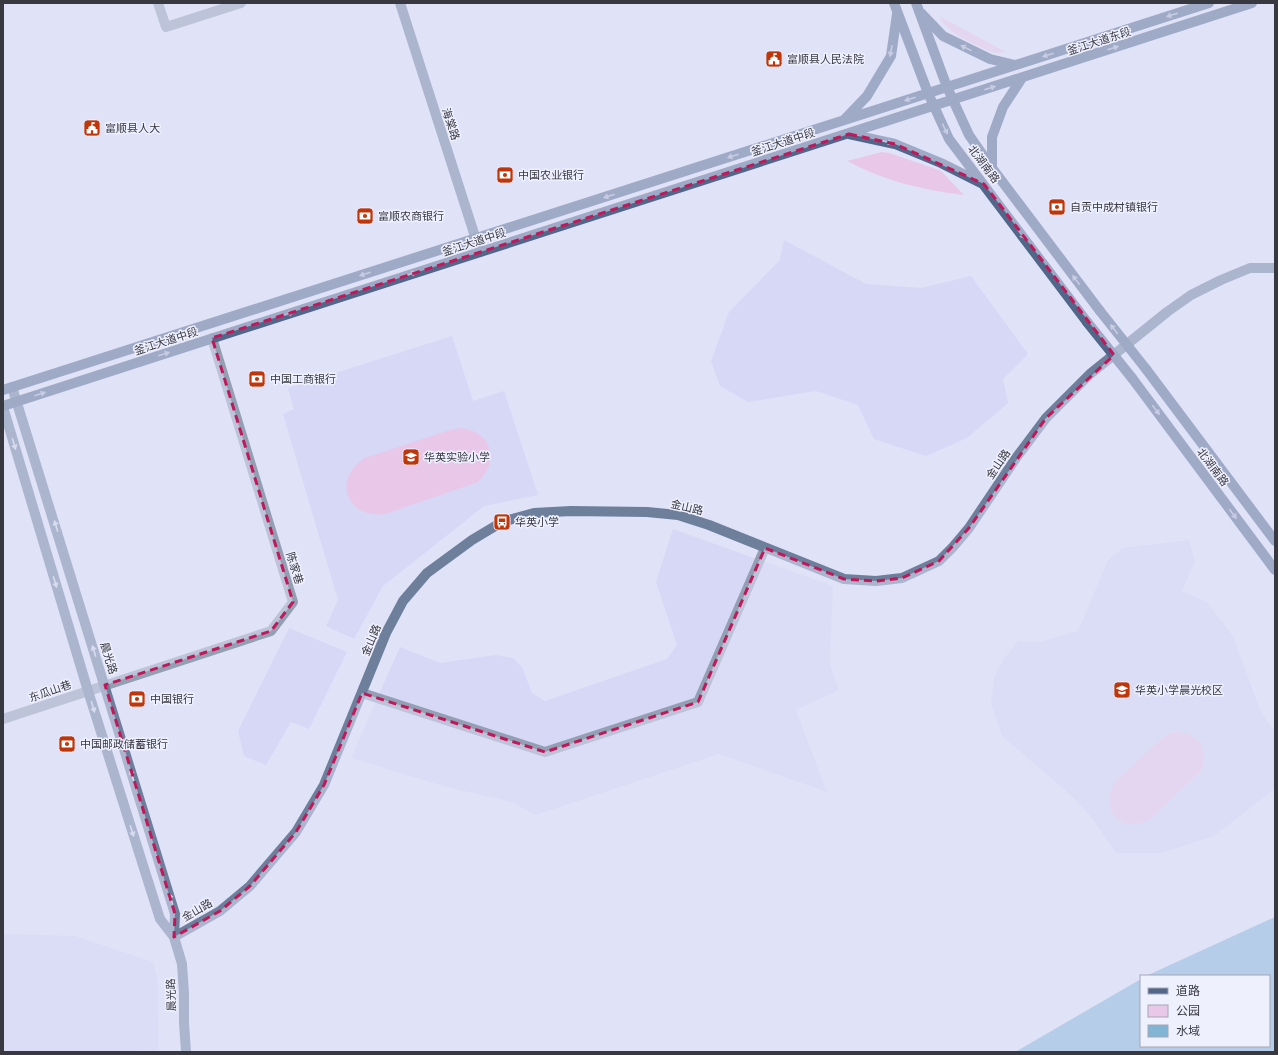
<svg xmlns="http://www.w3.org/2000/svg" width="1278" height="1055" font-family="Helvetica,'Noto Sans SC',sans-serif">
<rect width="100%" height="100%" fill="#e0e2f8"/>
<path fill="#d6d8f6" d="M784 240 866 284 921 288 971 276 1028 354 1003 379 1008 403 967 438 926 456 874 439 858 405 816 391 748 402 720 386 711 361 729 312 780 260Z
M452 336 473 401 504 391 538 495 484 506 383 586 354 639 326 626 338 600 283 414 294 409 288 388Z
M673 529 833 586 830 664 839 690 796 710 827 792 719 754 536 815 511 802 443 786 351 758 400 647 440 663 496 655 513 658 522 667 532 693 545 701 667 659 677 645 656 582Z
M1189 540 1195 561 1182 591 1207 602 1233 636 1261 712 1275 732V789L1214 836 1162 853H1116L1091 817 1075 799 1002 736 991 704 994 677 1003 660 1018 641 1041 642 1078 631 1108 560 1123 548Z
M289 628 347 652 309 729 291 722 266 765 244 756 238 731Z
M3 934 75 936 153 962 158 980 159 1050 104 1052H3Z"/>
<path fill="#e9c7e8" d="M939 16 1006 52 998 53 992 52C974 44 947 34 939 16Z
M882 152 889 153 939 170 943 173 964 195C923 190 884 181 847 161Z
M460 428C491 431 501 460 478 482L385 514C346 519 332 478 365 458L450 430Z
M1176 732C1199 733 1209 749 1201 771L1150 819C1121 836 1096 807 1117 780L1161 739 1168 734Z"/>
<path fill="#81b4d5" d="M1275 917V1052H1015L1141 979V1046H1269V976H1146Z"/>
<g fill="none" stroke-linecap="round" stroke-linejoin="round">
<path stroke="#93a0b4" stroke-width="10" d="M158 3 166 27 241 3
M362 693 545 752 698 702 765 548
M3 719 271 631 293 602 212 338"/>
<path stroke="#6d7f9b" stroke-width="10" d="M400 3 480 252
M12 387 175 914 174 937 182 964 184 993V1023L186 1052
M3 407 88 691 160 919 174 937
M174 937 220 911 250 886 296 832 324 785 386 633 403 601 427 573 472 540 502 522 534 513 571 511 647 512 678 515 709 525 844 579 876 581 902 578 939 561 953 547 969 528 1016 458 1046 418 1090 374 1167 312 1191 295 1221 280 1250 268H1275"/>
<path stroke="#516789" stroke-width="10" d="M894 3 928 93 949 139 1087 322
M916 3 947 87 969 135 992 168 1100 311
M921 13 943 36 990 59 1015 65
M845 119 867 96 891 56 897 14
M849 134 895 144 941 163 981 183
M992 168V137L1003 107 1022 78
M1146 369 1275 541
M1132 378 1275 570
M3 390 1209 3
M3 406 1252 3"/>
<path stroke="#516789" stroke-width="10" d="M1100 311 1146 369
M1087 322 1132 378"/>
</g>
<defs><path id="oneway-solid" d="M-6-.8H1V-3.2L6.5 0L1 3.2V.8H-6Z"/></defs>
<g fill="#a8b2c9">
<use href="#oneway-solid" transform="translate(1172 15) rotate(162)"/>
<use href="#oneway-solid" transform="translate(966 48) rotate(-154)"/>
<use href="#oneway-solid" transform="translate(1113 48) rotate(-18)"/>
<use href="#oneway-solid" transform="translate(891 51) rotate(101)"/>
<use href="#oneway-solid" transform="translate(1048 55) rotate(162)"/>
<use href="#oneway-solid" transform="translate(990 88) rotate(-18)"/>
<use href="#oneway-solid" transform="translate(910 99) rotate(162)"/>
<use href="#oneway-solid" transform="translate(945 129) rotate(64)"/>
<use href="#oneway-solid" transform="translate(887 142) rotate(13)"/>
<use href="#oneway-solid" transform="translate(733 156) rotate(162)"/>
<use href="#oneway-solid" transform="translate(609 196) rotate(162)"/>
<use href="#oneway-solid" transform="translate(1021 234) rotate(53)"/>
<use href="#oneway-solid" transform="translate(365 274) rotate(162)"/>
<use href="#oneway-solid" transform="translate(411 274) rotate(-18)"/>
<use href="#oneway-solid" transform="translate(1076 280) rotate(-127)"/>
<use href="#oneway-solid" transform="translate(288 314) rotate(-18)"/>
<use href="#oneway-solid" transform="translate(1114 329) rotate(-128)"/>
<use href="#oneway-solid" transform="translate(164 354) rotate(-18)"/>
<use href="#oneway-solid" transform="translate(40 394) rotate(-18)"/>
<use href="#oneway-solid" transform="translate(1156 410) rotate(53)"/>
<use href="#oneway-solid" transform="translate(1233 514) rotate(53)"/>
</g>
<g fill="#ced4e5">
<use href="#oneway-solid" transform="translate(14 444) rotate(73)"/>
<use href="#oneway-solid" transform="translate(56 526) rotate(-107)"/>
<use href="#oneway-solid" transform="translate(55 582) rotate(73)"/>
<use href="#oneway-solid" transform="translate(94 651) rotate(-107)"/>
<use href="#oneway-solid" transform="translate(93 707) rotate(73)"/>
<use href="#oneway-solid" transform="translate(132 775) rotate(-107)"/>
<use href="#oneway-solid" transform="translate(132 831) rotate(72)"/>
<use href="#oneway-solid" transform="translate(171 899) rotate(-107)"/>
</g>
<path d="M0 0H1278V1055H0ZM849 134 895 144 984 184 1114 355 1046 418 969 528 939 561 902 578 876 581 844 579 765 548 698 702 545 752 362 693 324 785 296 832 250 886 220 911 174 937 175 914 105 685 271 631 293 602 212 338Z" fill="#e0e2f8" fill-opacity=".55" fill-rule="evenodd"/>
<path fill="none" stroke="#c2185b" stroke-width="3" stroke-dasharray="8 5" stroke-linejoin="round" d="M849 134 895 144 984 184 1114 355 1046 418 969 528 939 561 902 578 876 581 844 579 765 548 698 702 545 752 362 693 324 785 296 832 250 886 220 911 174 937 175 914 105 685 271 631 293 602 212 338Z"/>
<defs>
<g id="civic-square" transform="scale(0.9)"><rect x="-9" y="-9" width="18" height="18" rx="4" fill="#bf360b" stroke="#eff0fe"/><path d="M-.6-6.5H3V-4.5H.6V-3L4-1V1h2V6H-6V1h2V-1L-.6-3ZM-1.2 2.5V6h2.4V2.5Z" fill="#fff"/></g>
<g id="bank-square" transform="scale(0.9)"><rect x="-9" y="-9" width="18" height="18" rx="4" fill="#bf360b" stroke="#eff0fe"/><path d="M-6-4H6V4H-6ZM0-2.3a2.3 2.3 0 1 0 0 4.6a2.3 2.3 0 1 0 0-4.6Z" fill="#fff"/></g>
<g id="school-square" transform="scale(0.9)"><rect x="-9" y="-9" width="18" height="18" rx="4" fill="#bf360b" stroke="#eff0fe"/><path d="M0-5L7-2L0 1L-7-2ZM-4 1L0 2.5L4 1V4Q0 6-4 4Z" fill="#fff"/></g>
<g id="bus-square" transform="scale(0.9)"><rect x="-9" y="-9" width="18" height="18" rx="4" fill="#bf360b" stroke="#eff0fe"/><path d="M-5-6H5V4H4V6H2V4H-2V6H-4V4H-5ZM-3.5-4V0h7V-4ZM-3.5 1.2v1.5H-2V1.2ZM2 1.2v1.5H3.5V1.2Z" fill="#fff"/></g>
</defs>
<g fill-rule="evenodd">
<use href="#civic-square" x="774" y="59"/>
<use href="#civic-square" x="92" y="128"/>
<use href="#bank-square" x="505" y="175"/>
<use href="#bank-square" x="1057" y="207"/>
<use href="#bank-square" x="365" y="216"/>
<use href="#bank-square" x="257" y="379"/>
<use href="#school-square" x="411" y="457"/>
<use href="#bus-square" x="502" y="522"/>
<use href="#school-square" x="1122" y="690"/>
<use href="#bank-square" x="137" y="699"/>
<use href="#bank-square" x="67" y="744"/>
</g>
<g text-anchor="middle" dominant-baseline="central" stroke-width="3" stroke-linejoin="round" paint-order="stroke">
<g font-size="11" fill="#383841" stroke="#eff0fe">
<text transform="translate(1099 41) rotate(-18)">釜江大道东段</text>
<text transform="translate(451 124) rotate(72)">海棠路</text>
<text transform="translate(783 142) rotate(-18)">釜江大道中段</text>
<text transform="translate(984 164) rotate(53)">北湖南路</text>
<text transform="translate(474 242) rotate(-18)">釜江大道中段</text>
<text transform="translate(166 341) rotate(-18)">釜江大道中段</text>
<text transform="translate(998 464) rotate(-56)">金山路</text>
<text transform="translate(1213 467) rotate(53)">北湖南路</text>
<text transform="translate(687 507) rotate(13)">金山路</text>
<text transform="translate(295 568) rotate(73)">陈家巷</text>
<text transform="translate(371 640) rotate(-67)">金山路</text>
<text transform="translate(109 658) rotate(73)">晨光路</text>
<text transform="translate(50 691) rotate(-19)">东瓜山巷</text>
<text transform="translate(197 910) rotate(-30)">金山路</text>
<text transform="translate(171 995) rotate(-92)">晨光路</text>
</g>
<g font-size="11" fill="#383841" stroke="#eff0fe" text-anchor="start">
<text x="787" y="59">富顺县人民法院</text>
<text x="105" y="128">富顺县人大</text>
<text x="518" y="175">中国农业银行</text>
<text x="1070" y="207">自贡中成村镇银行</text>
<text x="378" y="216">富顺农商银行</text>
<text x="270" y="379">中国工商银行</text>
<text x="424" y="457">华英实验小学</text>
<text x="515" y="522">华英小学</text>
<text x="1135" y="690">华英小学晨光校区</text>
<text x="150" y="699">中国银行</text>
<text x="80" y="744">中国邮政储蓄银行</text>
</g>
</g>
<rect width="1278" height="1055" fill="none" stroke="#383841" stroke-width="8"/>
<rect x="1140" y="975" width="130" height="72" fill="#eff0fe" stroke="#a6a6b2"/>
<rect x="1148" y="988" width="20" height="6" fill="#516789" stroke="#a6a6b2"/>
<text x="1176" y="995" font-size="12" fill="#383841">道路</text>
<rect x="1148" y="1005" width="20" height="12" fill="#e9c7e8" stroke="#a6a6b2"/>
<text x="1176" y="1015" font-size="12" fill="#383841">公园</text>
<rect x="1148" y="1025" width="20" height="12" fill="#81b4d5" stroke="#a6a6b2"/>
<text x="1176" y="1035" font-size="12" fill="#383841">水域</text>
</svg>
